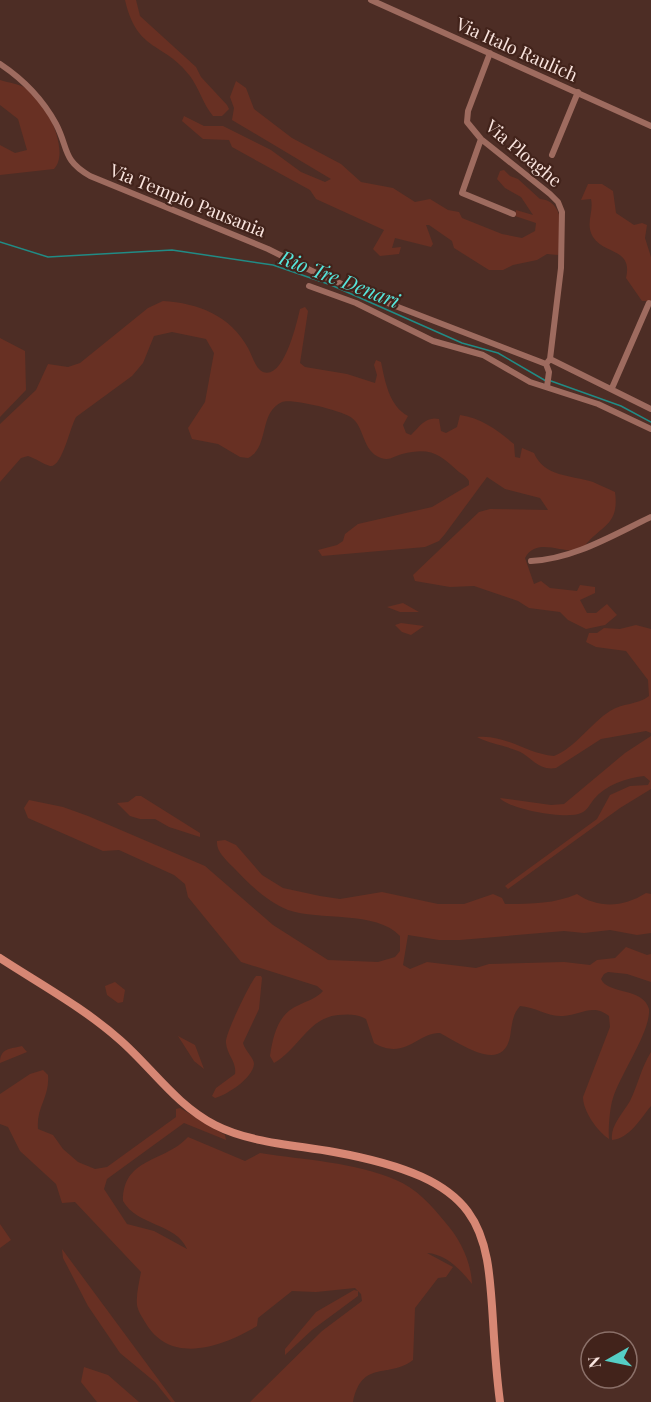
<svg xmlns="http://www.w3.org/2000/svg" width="651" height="1402" font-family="'Playfair Display',serif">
<rect width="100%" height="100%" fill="#4d2d25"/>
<path fill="#683023" d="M125 0H136L140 16 196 67 201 77 227 105 229 109 222 116H213C203 104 199 88 190 76 165 42 137 53 125 0Z
M0 80C9 83 20 84 28 89 45 100 71 151 54 169L0 175V145L15 153 27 150 18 119 0 105Z
M236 81 246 88 254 109 292 138 341 164 361 182 393 188 415 202 430 199 448 210 459 212 462 218 502 234 522 238 535 231 536 223 515 216 516 210 533 215 521 197 505 188 497 179 500 171 504 170 510 176 518 179 540 199C566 201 563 237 558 255L547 254 537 260 513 265 503 270H489L454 248 452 241 429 225H426L433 244 431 247 395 238 392 248 401 247 399 254 380 256 373 249 384 230 316 199 310 190 232 147 229 140 203 139 182 121 184 116 204 126H223L271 150 301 172 325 182 331 179 232 120 234 108 230 97Z
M588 184H602L613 191 616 213 634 225 642 223 647 225 645 238 651 257V301H642L626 278C633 248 605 255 593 237 585 224 594 212 591 199L581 200Z
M163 301C198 303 231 316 248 348 252 355 255 368 263 372 284 380 297 322 300 309L305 307 308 311 300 363 305 367 347 374 375 383 377 375 374 365 376 360 381 362C385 381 389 406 408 416L403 425 406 433 411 435C420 426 426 416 439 419L441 431 446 433 457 427 460 415C482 418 498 431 514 444L515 457 520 458 522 448 534 453C544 477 571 475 593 482 600 485 608 489 615 492 620 528 598 525 582 550 564 555 537 536 525 558L534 584 541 581 550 588 577 591 580 585 595 587V593L580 600 587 613H596L607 604 617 615 605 625 586 629 568 620 560 612 529 608 518 601 474 586 450 587 415 581 413 575 479 512 490 509 548 510 540 498 505 489 487 477 445 534 439 541 425 547 322 556 318 550 337 545 343 541 345 534 358 524 432 507 469 485V481C466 476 463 475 459 472 439 454 431 447 402 454 394 456 390 461 381 458 362 451 365 428 352 418 344 411 291 398 282 402 258 413 270 447 248 458L240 457 218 444 192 439 188 428 205 402 214 353 206 339 172 332 154 336 143 363 132 376 76 417C70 427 62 468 50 466 43 464 35 458 28 456L21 458 0 482V424L36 390 48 364 68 367 80 363 148 308Z
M0 338 25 351 26 390 0 417Z
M403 603 419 612H400L387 607Z
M401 623 424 626 411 635 402 632 395 625Z
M636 625 651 629V733L646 731 601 739 556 768C538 771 532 757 518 751 504 745 490 744 477 737 506 734 526 754 554 756 575 748 591 723 610 711 622 703 638 705 649 696L648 680 626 651 596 647 586 642 589 633H597L604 628 620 629Z
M651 736V789L620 808 508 889 505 886 597 819 610 795 630 786 648 785 650 781 644 776C626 778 606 785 594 799 590 804 587 811 581 813 567 820 508 809 500 798L551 805 564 804 625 753Z
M136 796H141L200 833V837L169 827 155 819H140L130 816 117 803 128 802Z
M29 800 63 807 88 816 205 866 273 925 328 960 378 962 395 957 400 951V936C376 910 319 921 288 910 267 902 248 883 233 867 226 860 216 851 217 841L225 840 236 845 262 875 283 888 320 896 340 899 382 892 438 904H464L493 894 502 898 505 904C530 904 554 904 577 894 599 909 624 907 646 893L651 894V933L637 935 610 930 584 933 564 931 460 940H439L408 935 403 965 410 969 427 962 476 968 489 964 564 962 590 965 597 960 615 958 626 947 647 955 651 954V982L627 974 608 972 604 974 601 979C608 995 643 987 649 1009 651 1031 620 1075 613 1098 610 1106 608 1130 609 1139 597 1131 583 1111 583 1097L610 1027 609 1016C593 1003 581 1015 563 1016 549 1017 535 1007 520 1006 512 1015 512 1025 510 1037 502 1074 461 1044 440 1033 418 1032 405 1061 374 1043L366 1019C357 1014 349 1014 338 1015 308 1018 299 1049 274 1063L270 1056C273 1036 278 1013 299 1005 307 1001 317 998 323 991L317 986 241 962 188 897 185 884 174 875 119 850 103 851 28 818 24 808Z
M256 976H261L262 978 259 1009 243 1043C245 1051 254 1058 254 1064 253 1078 227 1095 215 1098L212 1096 216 1088 235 1074C237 1062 227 1055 226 1043 224 1036 250 983 256 976Z
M115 982 125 990 123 1002 118 1003 107 995 105 986Z
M178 1036 195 1045 204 1069 194 1061Z
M22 1046 27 1052 0 1063C0 1048 10 1049 22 1046Z
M651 1052V1106C641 1118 629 1139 612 1140 610 1126 623 1113 630 1101 638 1085 641 1068 651 1052Z
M43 1070 48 1075C50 1097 36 1107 38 1129L53 1135 63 1149 78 1162 95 1169 107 1167 176 1117V1109L180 1108 225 1135 226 1140 184 1123 107 1179 104 1189 127 1224 154 1231 187 1249C176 1223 137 1226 123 1201 123 1157 164 1163 188 1137L245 1161 260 1153C304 1160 355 1162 396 1180 416 1188 432 1206 445 1222 460 1239 471 1261 472 1284 461 1270 446 1254 427 1253L453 1267 446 1277 438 1278 415 1308 413 1360C388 1379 362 1359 353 1402H250L322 1331 362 1301 361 1294 355 1288 316 1292 292 1291 258 1318 257 1326C223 1347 170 1366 145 1322 142 1317 138 1311 137 1305 136 1295 139 1283 141 1272L75 1202 62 1203 56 1184 20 1151 8 1127 0 1124V1094L30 1074Z
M0 1224 11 1240 0 1248Z
M62 1249 175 1402H171L155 1382 120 1353 88 1306 63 1258Z
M354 1290 358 1291V1296L312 1330 285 1355V1349L316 1312Z
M84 1367 108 1375 139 1402H97L81 1382Z"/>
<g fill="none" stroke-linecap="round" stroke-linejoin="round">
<path stroke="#218b85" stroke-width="1.5" d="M0 242 48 257 172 250 273 265 331 285 462 343 498 353 546 381
M551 381 621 406 651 422"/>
<path stroke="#9e6b5f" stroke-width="6" d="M371 0 651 126
M490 53 468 111 467 122 481 139 550 194 558 202 562 212 561 268 550 359 546 364
M0 64C24 80 42 98 56 124 69 149 62 160 90 176L268 249 318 274 385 302 546 364
M481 139 462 193 513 214
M552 155 578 92
M309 286 356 303 433 341 483 355 530 382 598 404 651 429
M550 359 651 409
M546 364 549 372 547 387
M612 388 649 303
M531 561C574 559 613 535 651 517"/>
<path stroke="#d78774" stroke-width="8" d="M0 958C40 984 84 1008 120 1040 152 1068 176 1105 215 1125 250 1143 295 1145 334 1152 521 1186 480 1251 500 1402"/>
</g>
<g text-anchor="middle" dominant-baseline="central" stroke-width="4.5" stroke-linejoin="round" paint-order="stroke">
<g font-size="18" fill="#f9e4de" stroke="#42231b">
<text transform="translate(517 49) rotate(24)">Via Italo Raulich</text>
<text transform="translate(524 153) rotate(40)">Via Ploaghe</text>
<text transform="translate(188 200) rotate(22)">Via Tempio Pausania</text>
</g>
<g font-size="20" font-style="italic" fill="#56e5db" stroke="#42231b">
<text transform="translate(340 278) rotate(21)">Rio Tre Denari</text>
</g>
</g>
<g transform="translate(609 1360) rotate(261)"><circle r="28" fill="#42231b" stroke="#8b7069" stroke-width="1.5"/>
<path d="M0-4.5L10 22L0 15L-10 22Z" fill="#55cec5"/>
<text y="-9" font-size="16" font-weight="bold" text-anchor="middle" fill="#f9e4de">N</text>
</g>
</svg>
